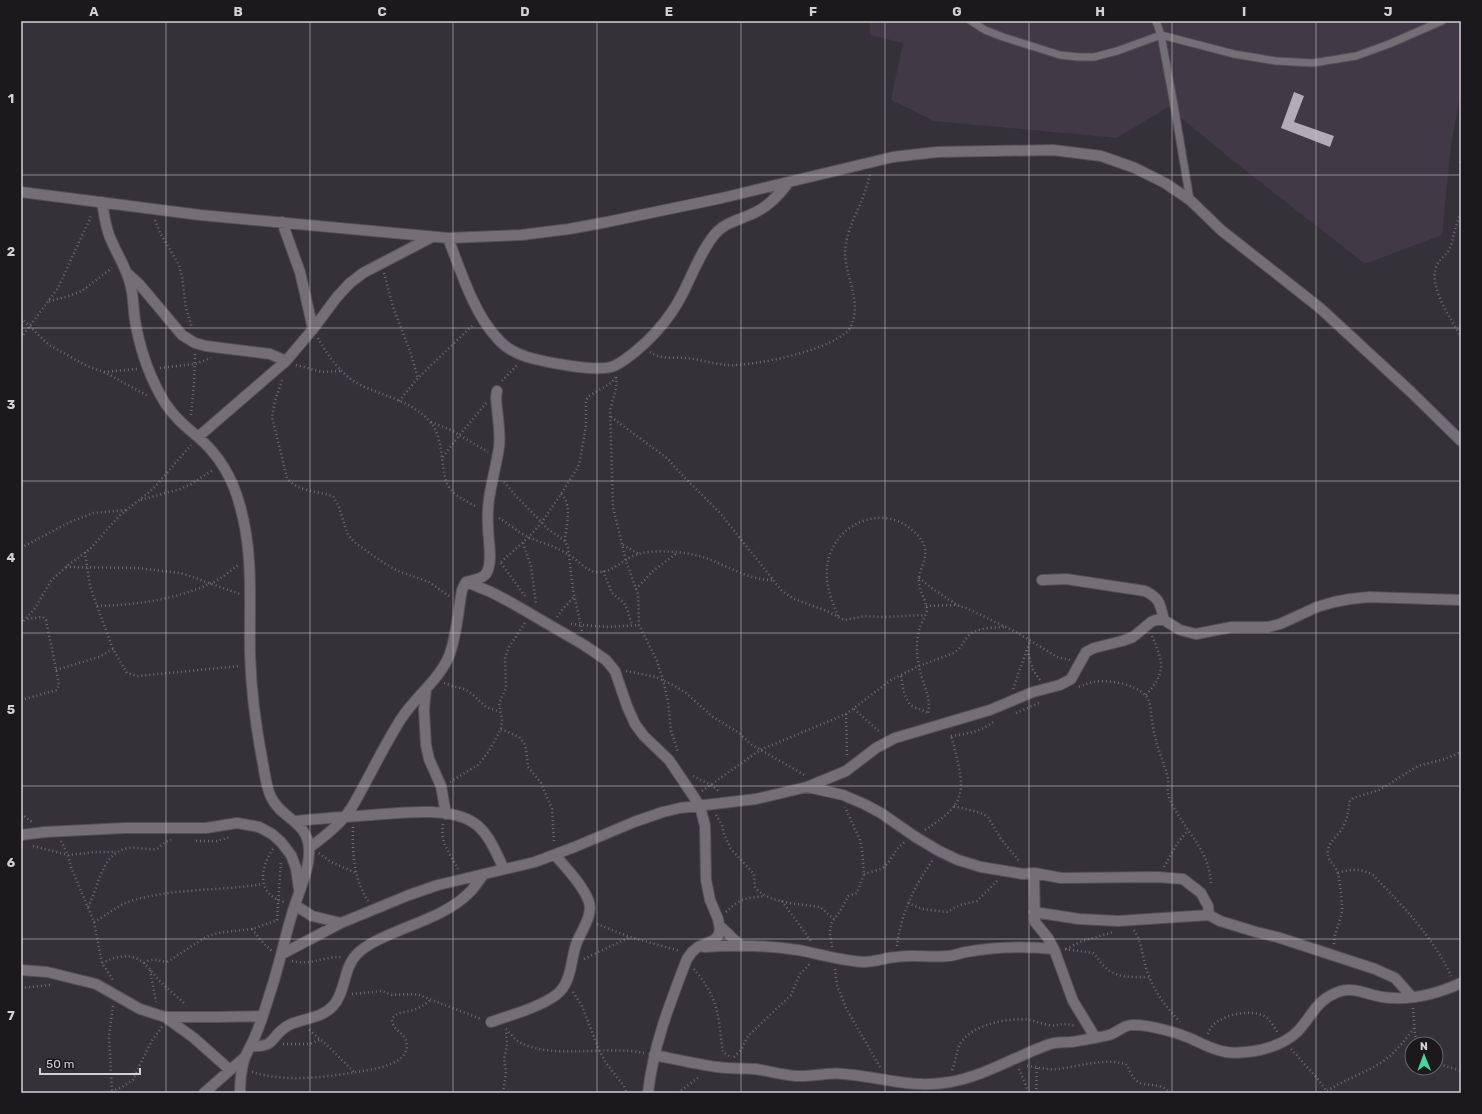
<svg xmlns="http://www.w3.org/2000/svg" width="1482" height="1114" font-family="Rubik,sans-serif">
	<style>
		.built { fill: #413946 }
		.building { fill: #b2acb6 }
		.lines { fill: none; stroke-linecap: round; stroke-linejoin: round }
		.service-casing { stroke: #545057; stroke-width: 9 }
		.minor-casing { stroke: #545057; stroke-width: 12 }
		.path { stroke: #706c73; stroke-width: 2.5; stroke-dasharray: 1 3; stroke-linecap: butt }
		.service { stroke: #746e77; stroke-width: 7 }
		.minor { stroke: #746e77; stroke-width: 10 }
		.grid { fill: none; stroke: #d4d1d6; stroke-width: 1; stroke-opacity: 0.55 }
		.neatline { fill: none; stroke: #d4d1d6; stroke-width: 1.5 }
		.grid-label { font-size: 13px; text-anchor: middle; font-weight: bold; fill: #d4d1d6 }
	</style>
	<rect width="100%" height="100%" fill="#353139"/>
	<!-- built -->
	<path class="built" d="M869 21H1461V88L1451 146 1442 235 1365 264 1231 159 1168 107 1117 138 934 121 891 100 903 43 870 35Z"/>
	<!-- building -->
	<path class="building" d="M1294 92 1304 96 1294 122 1334 136 1330 147 1281 128Z"/>
	<g class="lines">
		<defs>
			<path id="service" d="M971 21 985 30 1003 37 1060 55 1078 57H1094L1117 51 1161 35 1234 54 1276 61 1313 63 1356 56 1389 44 1442 21
				M1156 21 1161 35 1174 105 1190 200"/>
			<path id="minor" d="M21 192 200 215 448 238 521 235 569 229 607 222 722 198 893 157 937 152 1053 150 1101 156 1135 168 1165 183 1190 200 1221 230 1320 308 1411 392 1461 441
				M102 202C104 213 105 224 109 235 115 251 126 267 130 283 134 297 133 312 136 326 141 352 151 380 165 403 174 417 185 426 198 437 219 455 233 479 240 506 254 555 249 604 250 654 251 690 256 728 263 764 265 774 266 787 271 797 281 819 308 821 309 849 310 870 298 893 292 914 284 940 279 967 270 993 266 1006 262 1020 256 1034 253 1043 247 1051 244 1060 241 1071 240 1082 240 1093
				M282 222 300 272 313 329
				M448 238C460 269 474 314 497 338 504 347 517 354 527 357 545 362 598 373 614 366 627 360 646 343 656 332 666 321 676 307 683 293 693 273 701 251 715 234 725 222 740 220 754 213 769 206 779 195 789 182
				M128 274 140 285 182 335 195 343 206 346 270 354 286 361
				M198 437 286 361 313 329 337 297 350 283 363 273 432 237
				M1042 580 1066 579 1145 591C1160 598 1160 604 1164 620
				M466 582 491 592 510 602 584 645 606 660 615 671 627 706 635 724 644 736 669 760 700 806 705 826 706 880 710 900 718 919 720 930 718 936 714 940 698 947 692 952 687 959C670 1003 653 1046 648 1093
				M426 689 424 710 426 745 429 759 441 786 446 814
				M807 787 843 795 864 804 881 813 914 836 939 851 958 860 981 867 1023 874 1034 873 1061 878 1157 877 1183 879 1201 893 1208 906 1209 915 1220 921 1256 932 1277 937 1375 969 1395 978 1412 997
				M296 821C321 818 346 817 372 815 400 813 449 806 474 823 489 833 496 853 504 869
				M21 835 45 832 125 828H206L237 823 259 827 272 834 281 842 291 855 296 868 299 889
				M309 848C325 836 341 824 352 807 369 778 383 747 401 719 415 697 439 680 449 656 457 635 458 611 462 590L466 582C473 580 484 579 487 572 493 561 488 539 488 526 486 497 495 475 499 447 501 433 497 413 496 398L497 391
				M1034 873 1035 922 1048 938 1054 949 1073 1001 1095 1037
				M295 905 312 916 341 923
				M1034 912 1079 919 1118 921 1209 915
				M720 926 741 946
				M704 947C735 945 767 945 798 950 820 954 841 961 864 962 875 962 885 958 896 957 914 954 931 958 948 956 954 956 960 953 966 952 995 947 1024 946 1054 949
				M282 954 341 923 409 895 438 885 535 862 577 846 634 822 663 812 680 808 756 799 807 787 846 771 876 748 895 738 990 710 1033 692 1060 685 1071 679 1086 652 1094 648 1122 641 1133 637 1151 622 1156 620H1164L1180 630 1196 634 1232 627H1268L1280 624 1317 607 1334 602 1350 599 1369 597 1461 600
				M21 970 47 972 96 984 140 1009 165 1017H217L262 1016
				M165 1017 194 1038 230 1070
				M491 1022C511 1015 540 1007 556 995 573 982 570 959 577 942 582 930 593 915 589 902 583 885 566 868 555 855
				M251 1046C277 1048 270 1035 289 1025 303 1018 321 1019 333 1006 346 992 343 968 357 954 369 942 389 935 405 928 428 919 454 909 471 891 476 885 480 879 484 874
				M654 1055C674 1059 696 1064 717 1067 729 1069 742 1068 755 1069 769 1071 783 1075 797 1076 813 1077 828 1072 844 1074 882 1077 911 1089 950 1082 985 1076 1016 1056 1050 1044 1057 1042 1064 1042 1071 1042 1083 1040 1097 1038 1109 1035 1117 1033 1123 1025 1132 1025 1148 1024 1179 1033 1194 1040 1204 1045 1214 1050 1226 1052 1237 1054 1249 1052 1260 1050 1273 1047 1288 1041 1298 1031 1313 1015 1316 999 1341 991 1355 987 1368 995 1382 997 1409 1001 1437 994 1461 983
				M204 1093 245 1057"/>
		</defs>
		<!-- service casing -->
		<use href="#service" class="service-casing"/>
		<!-- minor casing -->
		<use href="#minor" class="minor-casing"/>
		<!-- path -->
		<path class="path" d="M1461 158 1460 162 1461 166
			M1461 213C1455 226 1454 236 1450 248 1447 255 1440 258 1437 265 1427 286 1451 319 1461 336
			M155 220 160 233 179 265 182 277 186 308 192 328
			M384 273 393 307 411 354 418 378
			M49 301 66 297 82 291 112 268
			M21 318 49 345 87 366 104 372 148 396
			M21 338 58 288 92 214
			M318 338C327 354 339 372 355 382 379 396 411 399 430 422 447 441 438 475 451 490 458 498 468 502 477 507
			M650 352C660 360 674 357 685 358 700 359 713 364 727 365 751 367 841 349 851 326 862 302 846 278 845 254 845 235 854 219 861 202 865 193 868 183 870 173
			M296 365 322 372 340 371
			M160 368 195 364 211 358
			M104 372 137 369
			M616 377C618 389 612 399 610 411L613 507 626 561 638 594 639 625 657 661 663 680 668 701 671 731 678 752
			M282 380 275 401 272 417 287 478C298 492 317 491 333 496L339 507 347 533 354 542 384 563 398 571 429 582 449 596
			M502 381 517 365
			M399 401 418 378 474 324
			M191 415 194 384 195 354
			M611 417 668 459 681 474 720 513 782 591 794 599 827 611 844 620 865 616 884 617 925 615
			M431 422 451 430 488 452
			M443 457 454 442 486 403
			M504 482 517 497 548 529 565 541 568 548 573 590 582 631
			M561 494C573 504 566 526 565 541
			M141 500 180 489 191 484 213 470
			M499 518C509 524 519 533 530 538 543 543 557 547 569 555 578 560 586 571 597 572 613 573 624 558 638 554 653 550 675 551 690 554 718 558 745 581 773 580
			M523 543 531 566 536 604
			M623 545 639 554
			M21 548 68 523 93 513 127 510
			M85 552 90 586 97 606 113 649 127 673 138 676 240 666
			M501 562 529 537 542 522 561 494 578 467 580 461 586 425V400L589 396 611 383 616 377
			M501 563 525 596
			M66 567 137 568 180 573 193 577 203 581 240 594
			M603 571 612 593 624 603 627 609 632 625
			M919 578 933 589 959 606
			M636 589 653 571 677 553
			M97 606C135 605 174 600 209 584 220 580 229 572 238 565
			M926 606 955 605 966 608 1018 633 1057 657 1070 660
			M838 616C830 597 822 576 830 554 842 520 886 505 913 531 919 536 923 541 925 548 927 558 920 568 919 578 918 590 927 602 927 610 926 616 922 622 920 627 918 633 917 641 917 648 917 658 919 668 922 678 926 691 931 700 928 713
			M557 617 562 610 574 597
			M21 624 35 608 51 581 67 566 90 549 119 516 153 489 191 445
			M571 624 609 627 639 625
			M1027 650 1033 670 1040 680
			M56 670 99 657 113 649
			M626 671 656 677 675 686 686 693 713 717 739 733 752 745 789 766 806 776
			M901 676C903 686 904 702 914 707 920 710 924 710 929 714
			M444 683 452 686 464 689 471 693 486 707 500 712
			M1079 687C1084 685 1088 683 1093 682 1107 679 1135 684 1145 695 1151 701 1151 713 1152 721 1154 734 1157 747 1162 759 1164 766 1167 772 1168 779 1169 784 1167 789 1168 794 1169 800 1173 806 1176 811 1191 838 1210 852 1211 886
			M1013 689 1030 641
			M1146 695C1166 672 1164 664 1152 636
			M21 700 57 690 59 684 46 620 43 617 27 619
			M854 709 881 733
			M1016 713 1039 703
			M846 714 847 757
			M501 729 519 737 524 743 526 749 528 767 541 783 552 809 554 843
			M951 736C967 734 980 732 993 722
			M693 776 711 785 720 792
			M450 782 478 765 489 751 501 729 502 720 499 703 506 688 505 657 509 647 525 623
			M702 791 760 750 846 714 891 680 919 666 954 653C961 648 963 642 968 636 977 627 992 628 1004 627
			M954 806 981 813 988 817 1001 839 1020 862
			M21 814 32 822
			M716 815 722 825 724 834 731 849 754 874 755 887 758 891 770 898 789 903 820 907 834 919
			M443 824C440 844 449 851 458 869
			M353 827C352 853 354 879 368 901
			M925 830C955 810 967 801 958 763 956 754 954 745 951 736
			M61 841 68 855 71 867 94 922 102 963 113 980
			M196 841H217L230 837
			M33 846 68 855 95 852H116
			M273 849C260 868 256 894 284 902
			M319 853 331 862 356 873
			M1164 867 1177 844 1188 830
			M1338 873C1350 869 1361 868 1373 875 1403 906 1433 937 1451 976
			M864 874C869 872 877 871 882 868 891 863 893 850 905 842
			M782 901 811 941
			M908 903 922 909 947 912 960 905 977 901 997 881
			M88 907C99 887 101 852 129 848 138 847 148 850 157 849L165 842 171 840
			M726 912C740 898 746 898 765 896
			M277 920 281 861
			M94 922C107 915 119 904 134 900 176 888 221 891 263 884
			M597 924 630 937 680 951
			M252 929 264 944 272 951
			M1134 930C1142 942 1142 955 1146 968 1154 992 1164 1004 1180 1022
			M1334 944C1334 930 1343 919 1342 905 1341 895 1340 877 1336 869 1332 861 1326 860 1328 850 1330 839 1340 835 1344 825 1348 818 1348 809 1350 801L1353 798 1379 790 1418 766 1445 759 1461 752
			M897 946C901 914 914 886 933 860
			M832 947 830 933 831 924 842 908 848 896 857 893 864 874 862 849 860 840 845 807
			M1065 949 1093 953C1098 957 1100 963 1105 967 1117 979 1133 977 1149 977
			M1066 949 1082 941 1114 932
			M584 959 630 937
			M292 961C310 966 325 956 343 957
			M102 963C116 956 132 952 145 964 149 968 153 973 157 978 166 988 177 996 186 1005
			M144 963C153 957 158 961 167 962L206 937 218 933 252 929 278 920
			M694 969C701 978 709 988 713 999 720 1015 720 1035 723 1052L729 1056
			M835 969 837 985 846 1008 880 1067
			M150 970 156 1002
			M21 988 50 985
			M573 992 582 1006 599 1050 606 1063 624 1086 627 1093
			M352 994 382 991 392 995 411 994 419 995 481 1019
			M113 1006 109 1036 112 1092 113 1093
			M1413 1008 1415 1035 1418 1044
			M506 1029C510 1033 514 1039 519 1042 551 1060 608 1045 644 1053
			M309 1030 327 1045 354 1072
			M1208 1034C1210 1029 1212 1025 1217 1022 1228 1014 1249 1010 1262 1015 1269 1017 1274 1027 1278 1033
			M283 1044H310L321 1039
			M1291 1049 1317 1078 1328 1093
			M734 1057 741 1050 748 1036 791 995 800 974 811 963
			M1436 1063 1461 1071
			M1027 1066C1037 1067 1047 1070 1058 1069 1081 1066 1102 1058 1126 1064 1129 1069 1132 1077 1137 1081 1147 1088 1160 1081 1170 1093
			M1019 1069 1029 1093
			M952 1070C956 1062 956 1052 960 1044 972 1024 1009 1017 1030 1020 1036 1021 1042 1024 1048 1025 1059 1027 1062 1021 1075 1026
			M252 1072C287 1083 327 1077 363 1071 375 1069 391 1066 401 1058 404 1056 406 1051 407 1048 407 1031 392 1032 392 1019 397 1011 405 1013 413 1010 420 1008 425 1004 431 1000
			M1327 1091C1347 1078 1372 1071 1390 1056 1399 1048 1407 1037 1415 1027
			M108 1093 122 1087 133 1080 142 1060 153 1039 162 1027
			M503 1093 506 1072 504 1059 507 1046 506 1030
			M678 1093 700 1076
			M1036 1093 1037 1068"/>
		<!-- service -->
		<use href="#service" class="service"/>
		<!-- minor -->
		<use href="#minor" class="minor"/>
	</g>
	<!-- grid -->
	<path class="grid" d="M166 21V1093M310 21V1093M453 21V1093M597 21V1093M741 21V1093M885 21V1093M1029 21V1093M1172 21V1093M1316 21V1093M21 175H1461M21 328H1461M21 481H1461M21 633H1461M21 786H1461M21 939H1461"/>
	<!-- border -->
	<rect width="1482" height="1114" fill="none" stroke="#1c191d" stroke-width="44"/>
	<!-- north arrow -->
	<g transform="translate(1424 1056) rotate(359)"><circle r="19" fill="#1c191d" stroke="#666367"/>
	<path d="M0-3L7 15L0 10L-7 15Z" fill="#48d49d"/>
	<text y="-6" font-size="11" font-weight="bold" text-anchor="middle" fill="#d4d1d6">N</text>
	</g>
	<!-- scale -->
	<path d="M40 1068v6h100v-6" fill="none" stroke="#d4d1d6" stroke-width="2"/>
	<text x="46" y="1068" font-size="12" fill="#d4d1d6" stroke="#1c191d" stroke-width="3" paint-order="stroke">50 m</text>
	<rect x="22" y="22" width="1438" height="1070" class="neatline"/>
	<g class="grid-label">
		<text x="94" y="16">A</text>
		<text x="238" y="16">B</text>
		<text x="382" y="16">C</text>
		<text x="525" y="16">D</text>
		<text x="669" y="16">E</text>
		<text x="813" y="16">F</text>
		<text x="957" y="16">G</text>
		<text x="1100" y="16">H</text>
		<text x="1244" y="16">I</text>
		<text x="1388" y="16">J</text>
		<text x="11" y="103">1</text>
		<text x="11" y="256">2</text>
		<text x="11" y="409">3</text>
		<text x="11" y="562">4</text>
		<text x="11" y="714">5</text>
		<text x="11" y="867">6</text>
		<text x="11" y="1020">7</text>
	</g>
</svg>
